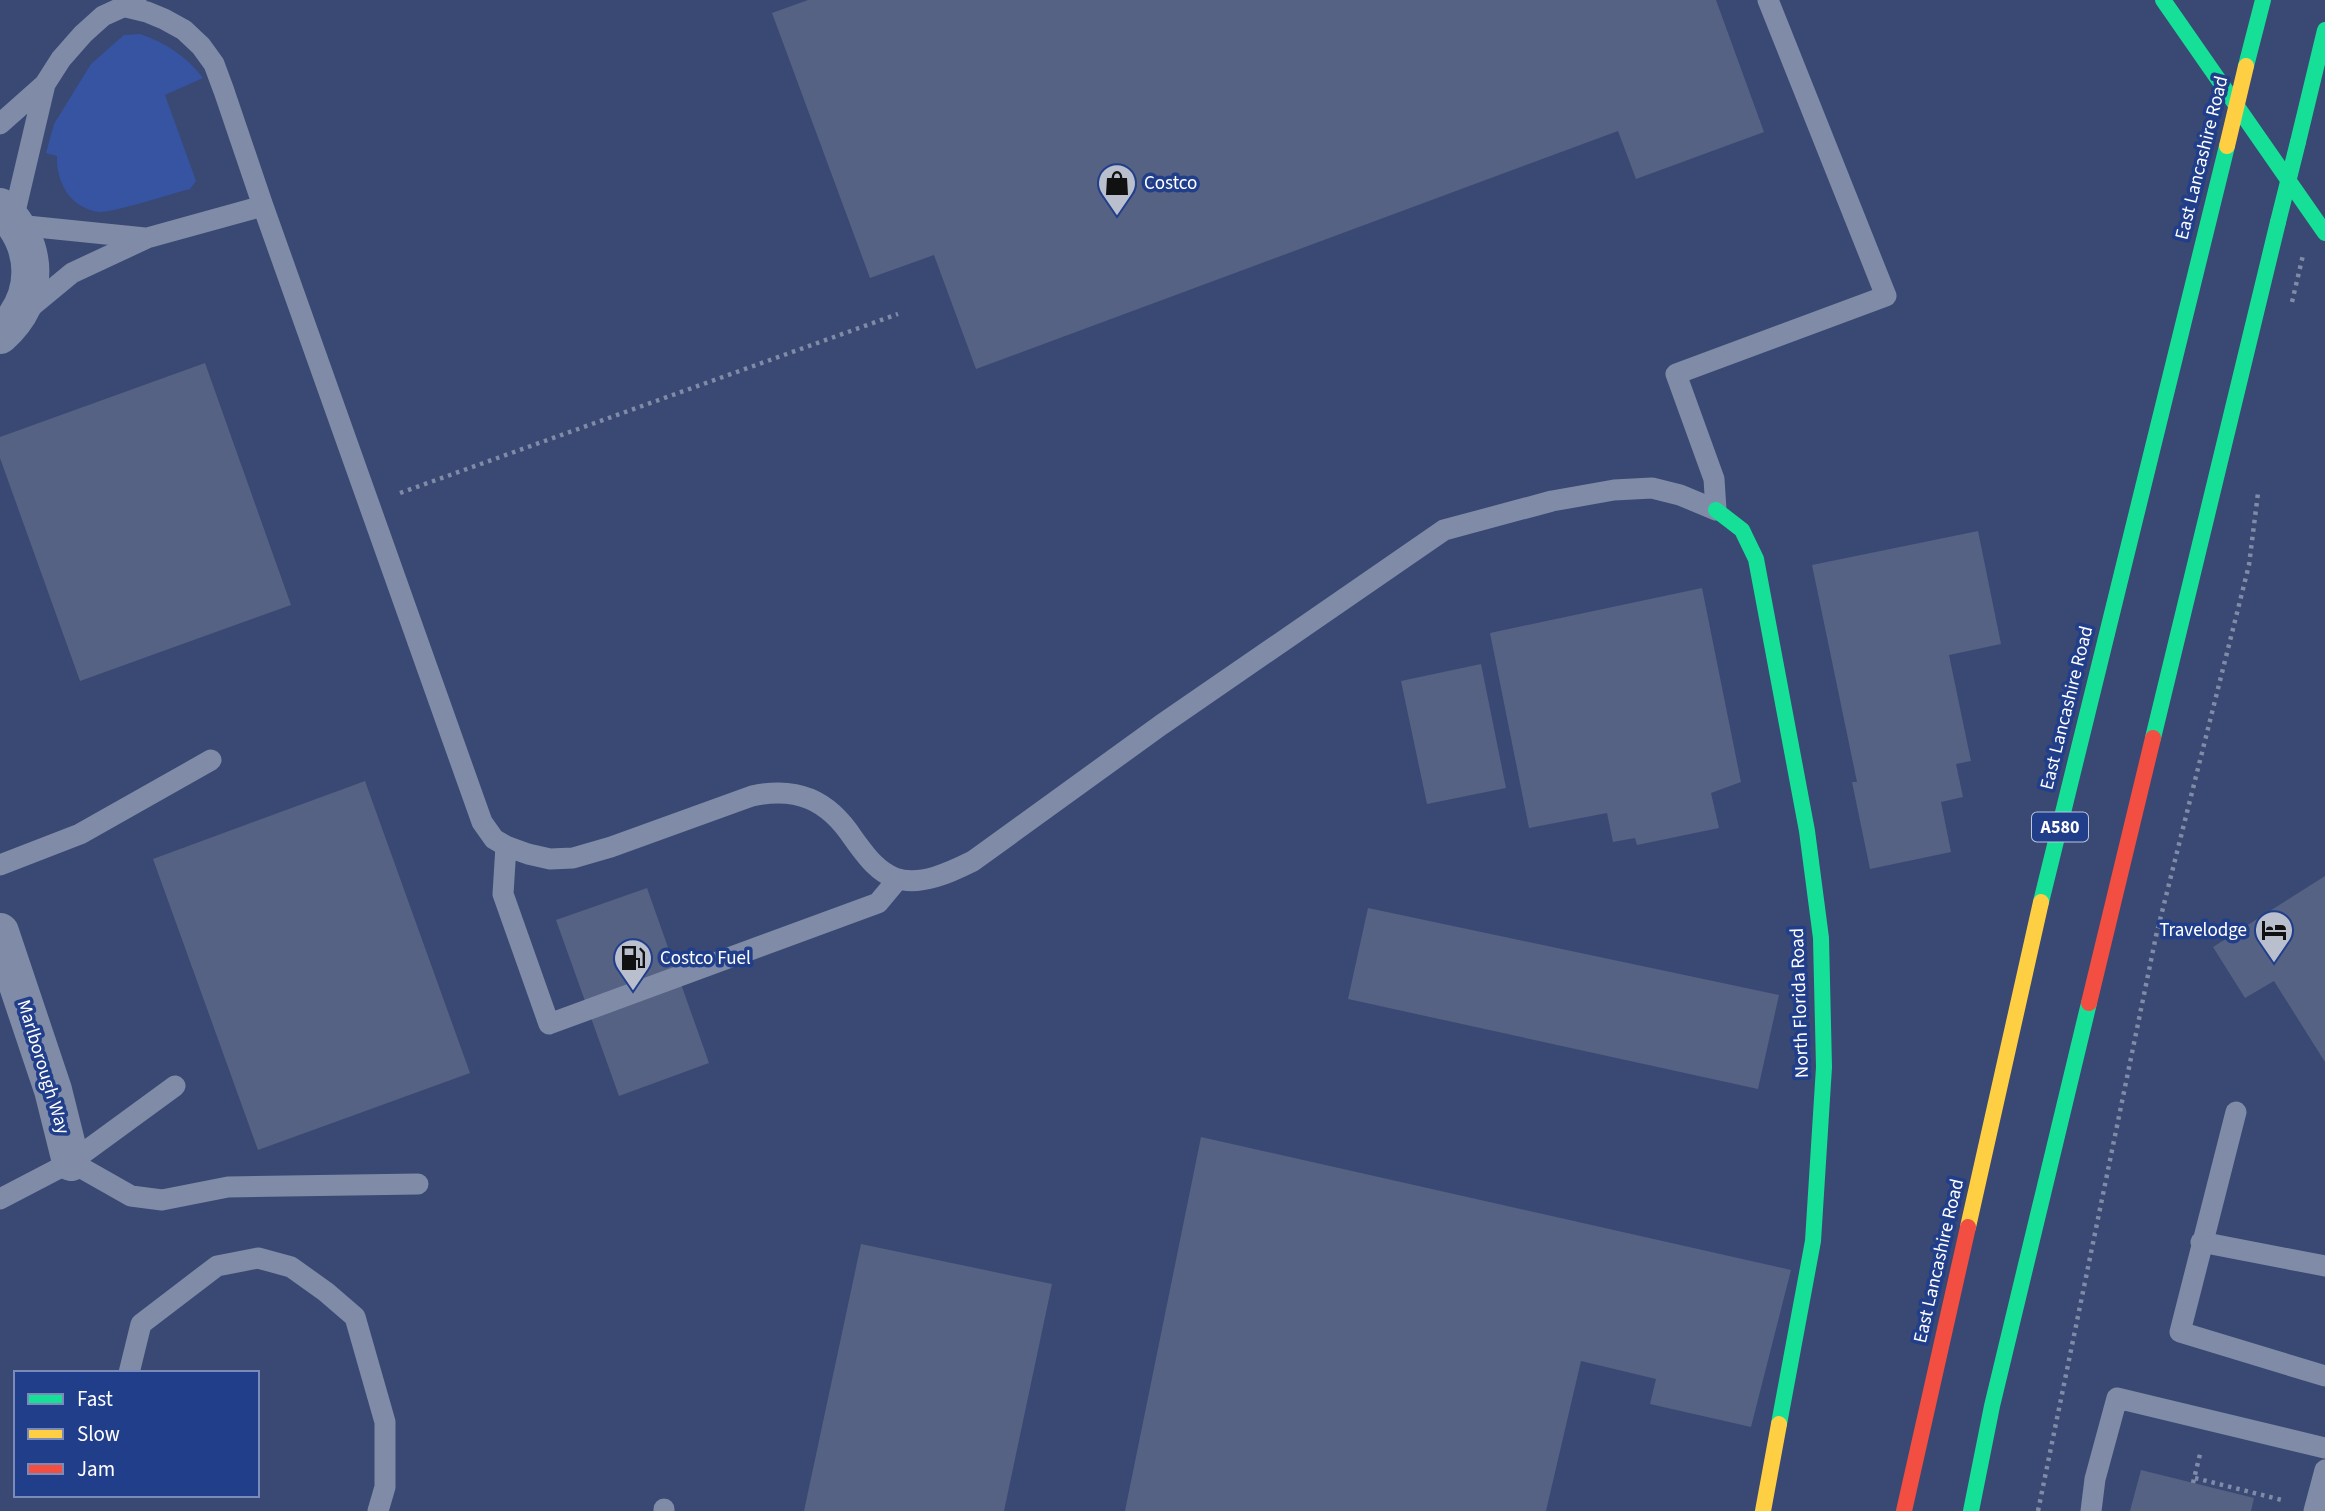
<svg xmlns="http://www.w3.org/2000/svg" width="2325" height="1511" font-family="'Source Sans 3',sans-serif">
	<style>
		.green { fill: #3654a1 }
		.building { fill: #556283 }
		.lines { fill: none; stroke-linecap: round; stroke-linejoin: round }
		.path { stroke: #808ba7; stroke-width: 4.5; stroke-dasharray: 3.5 5; stroke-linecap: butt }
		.lane { stroke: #808ba7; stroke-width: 21 }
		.street { stroke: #808ba7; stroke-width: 38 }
		.fast { stroke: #16e098; stroke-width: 16 }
		.slow { stroke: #ffcf43; stroke-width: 16 }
		.jam { stroke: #f24e42; stroke-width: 16 }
		.path-bridge { stroke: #808ba7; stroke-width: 4.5; stroke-dasharray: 3.5 5; stroke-linecap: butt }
		.fast-bridge { stroke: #16e098; stroke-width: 16 }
		.slow-bridge { stroke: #ffcf43; stroke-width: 16 }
		.labels { text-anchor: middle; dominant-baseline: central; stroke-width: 7; stroke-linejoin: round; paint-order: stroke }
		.shield { fill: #213e8b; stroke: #bcc5dc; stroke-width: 2 }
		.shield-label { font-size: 18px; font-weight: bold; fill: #fff }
		.street-label { font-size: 19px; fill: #fff; stroke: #213e8b }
		.poi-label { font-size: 19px; fill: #fff; stroke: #213e8b; text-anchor: start }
	</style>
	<rect width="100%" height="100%" fill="#394973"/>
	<!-- green -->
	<path class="green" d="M140 34C166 43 186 56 203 78L165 95 196 181 190 189C174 193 112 213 99 212 70 208 56 182 57 156L46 153 54 124 91 64 124 35Z"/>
	<!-- building -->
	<path class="building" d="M808 0H1716L1764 132 1636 179 1618 131 976 369 934 255 870 278 772 13Z
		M205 363 291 605 80 681 0 458V437Z
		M1978 531 2001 644 1949 655 1971 761 1956 764 1963 797 1941 802 1951 852 1870 869 1852 782H1857L1812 565Z
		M1702 588 1741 782 1711 793 1719 828 1637 845 1635 838 1613 842 1607 813 1529 828 1490 633Z
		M1481 664 1506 788 1427 804 1401 681Z
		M365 781 470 1073 258 1150 153 859Z
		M2325 876V1062L2274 981 2245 998 2213 947Z
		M647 888 709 1063 619 1096 556 920Z
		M1368 908 1779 995 1758 1089 1348 999Z
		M1201 1137 1791 1270 1751 1427 1650 1404 1656 1379 1581 1361 1546 1511H1125Z
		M861 1244 1052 1284 1004 1511H804Z
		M2141 1470 2254 1498 2251 1511H2130Z"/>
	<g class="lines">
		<!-- path -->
		<path class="path" d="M400 493 898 314
			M2195 1478 2282 1500
			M2193 1483 2201 1450
			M2038 1511 2156 936 2249 565 2258 493"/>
		<!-- lane -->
		<path class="lane" d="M122 6 147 12 164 19 184 30 201 46 214 64 224 91 263 206
			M0 124 45 84 61 59 83 34 103 16 136 1
			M13 220 45 84
			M17 225 145 238
			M26 311 72 273 147 238 263 206 482 822 494 839 506 846 528 854 550 859 573 858 611 847 752 796C797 786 828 800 853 838 865 854 876 871 895 878 920 887 951 872 973 861L1161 725 1444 530 1552 501 1614 490 1652 488 1680 495 1716 510 1714 479 1676 374 1886 296 1768 0
			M506 846 503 894 549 1024 878 903 898 879
			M0 865 80 834 211 760
			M2236 1112 2180 1332 2325 1376
			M71 1162 131 1196 162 1200 228 1187 418 1184
			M0 1199 71 1162 175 1086
			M2201 1242 2325 1266
			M129 1373 141 1324 217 1266 258 1258 291 1267 326 1292 355 1317 385 1422V1487L378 1511
			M664 1511V1509
			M2091 1511 2095 1479 2117 1398 2325 1448
			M2314 1511 2325 1470"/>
		<!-- street -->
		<path class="street" d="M0 207C40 245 41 298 0 335
			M0 932 53 1090 71 1162"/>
		<!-- fast -->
		<path class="fast" d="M2163 0 2325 233
			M2246 66 2263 0
			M2298 142 2325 30
			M1716 510 1742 530 1756 559 1807 831 1821 938 1824 1067 1813 1241 1779 1424
			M2153 738 2278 222
			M2041 902 2227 146
			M1971 1511 1992 1406 2089 1003"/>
		<!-- slow -->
		<path class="slow" d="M1968 1227 2041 902
			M1763 1511 1779 1424"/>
		<!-- jam -->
		<path class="jam" d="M2089 1003 2153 738
			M1904 1511 1968 1227"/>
		<!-- path-bridge -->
		<path class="path-bridge" d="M2292 302 2303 255"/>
		<!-- fast-bridge -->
		<path class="fast-bridge" d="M2278 222 2298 142"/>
		<!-- slow-bridge -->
		<path class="slow-bridge" d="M2227 146 2246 66"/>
	</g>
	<!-- icons -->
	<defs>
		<symbol id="shop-pin" viewBox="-11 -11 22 30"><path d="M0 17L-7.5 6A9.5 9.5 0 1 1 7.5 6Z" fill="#babfce" stroke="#213e8b"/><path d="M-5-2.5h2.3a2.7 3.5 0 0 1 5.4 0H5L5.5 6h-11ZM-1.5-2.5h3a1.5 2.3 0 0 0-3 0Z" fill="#111"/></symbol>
		<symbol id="hotel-pin" viewBox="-11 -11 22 30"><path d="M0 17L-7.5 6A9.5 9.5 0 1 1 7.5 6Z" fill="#babfce" stroke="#213e8b"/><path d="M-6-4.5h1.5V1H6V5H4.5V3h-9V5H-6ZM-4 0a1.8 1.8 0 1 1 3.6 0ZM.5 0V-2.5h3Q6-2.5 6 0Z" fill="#111"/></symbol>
		<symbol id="fuel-pin" viewBox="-11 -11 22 30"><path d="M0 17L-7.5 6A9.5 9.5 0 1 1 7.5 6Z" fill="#babfce" stroke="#213e8b"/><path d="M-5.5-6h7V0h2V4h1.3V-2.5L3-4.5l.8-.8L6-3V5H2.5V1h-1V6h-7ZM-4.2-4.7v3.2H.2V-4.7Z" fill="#111"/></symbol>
	</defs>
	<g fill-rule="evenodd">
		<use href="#shop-pin" x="1095" y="161" width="44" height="60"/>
		<use href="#hotel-pin" x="2252" y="908" width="44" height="60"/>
		<use href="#fuel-pin" x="611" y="936" width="44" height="60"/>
	</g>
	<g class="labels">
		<!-- shield labels -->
		<rect class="shield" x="2032" y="812.5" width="56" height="29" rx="5"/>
		<g class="shield-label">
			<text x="2060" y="827">A580</text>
		</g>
		<!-- street labels -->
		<g class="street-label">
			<text transform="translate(2202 158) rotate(-76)">East Lancashire Road</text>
			<text transform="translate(2067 708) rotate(-76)">East Lancashire Road</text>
			<text transform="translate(1800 1003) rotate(-92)">North Florida Road</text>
			<text transform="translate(43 1067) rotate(73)">Marlborough Way</text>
			<text transform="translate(1939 1261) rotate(-77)">East Lancashire Road</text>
		</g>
		<!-- poi labels -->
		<g class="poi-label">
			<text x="1144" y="183">Costco</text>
			<text x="2247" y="930" text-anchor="end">Travelodge</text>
			<text x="660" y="958">Costco Fuel</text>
		</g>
	</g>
	<!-- legend -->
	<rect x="14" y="1371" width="245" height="126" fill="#213e8b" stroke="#7a8bb9" stroke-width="2"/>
	<rect x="28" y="1394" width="35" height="10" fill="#16e098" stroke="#7a8bb9" stroke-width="2"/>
	<text x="77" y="1406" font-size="21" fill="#ffffff">Fast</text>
	<rect x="28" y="1429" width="35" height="10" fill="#ffcf43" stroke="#7a8bb9" stroke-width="2"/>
	<text x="77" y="1441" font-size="21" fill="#ffffff">Slow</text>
	<rect x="28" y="1464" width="35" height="10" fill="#f24e42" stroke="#7a8bb9" stroke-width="2"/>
	<text x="77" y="1476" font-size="21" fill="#ffffff">Jam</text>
</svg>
